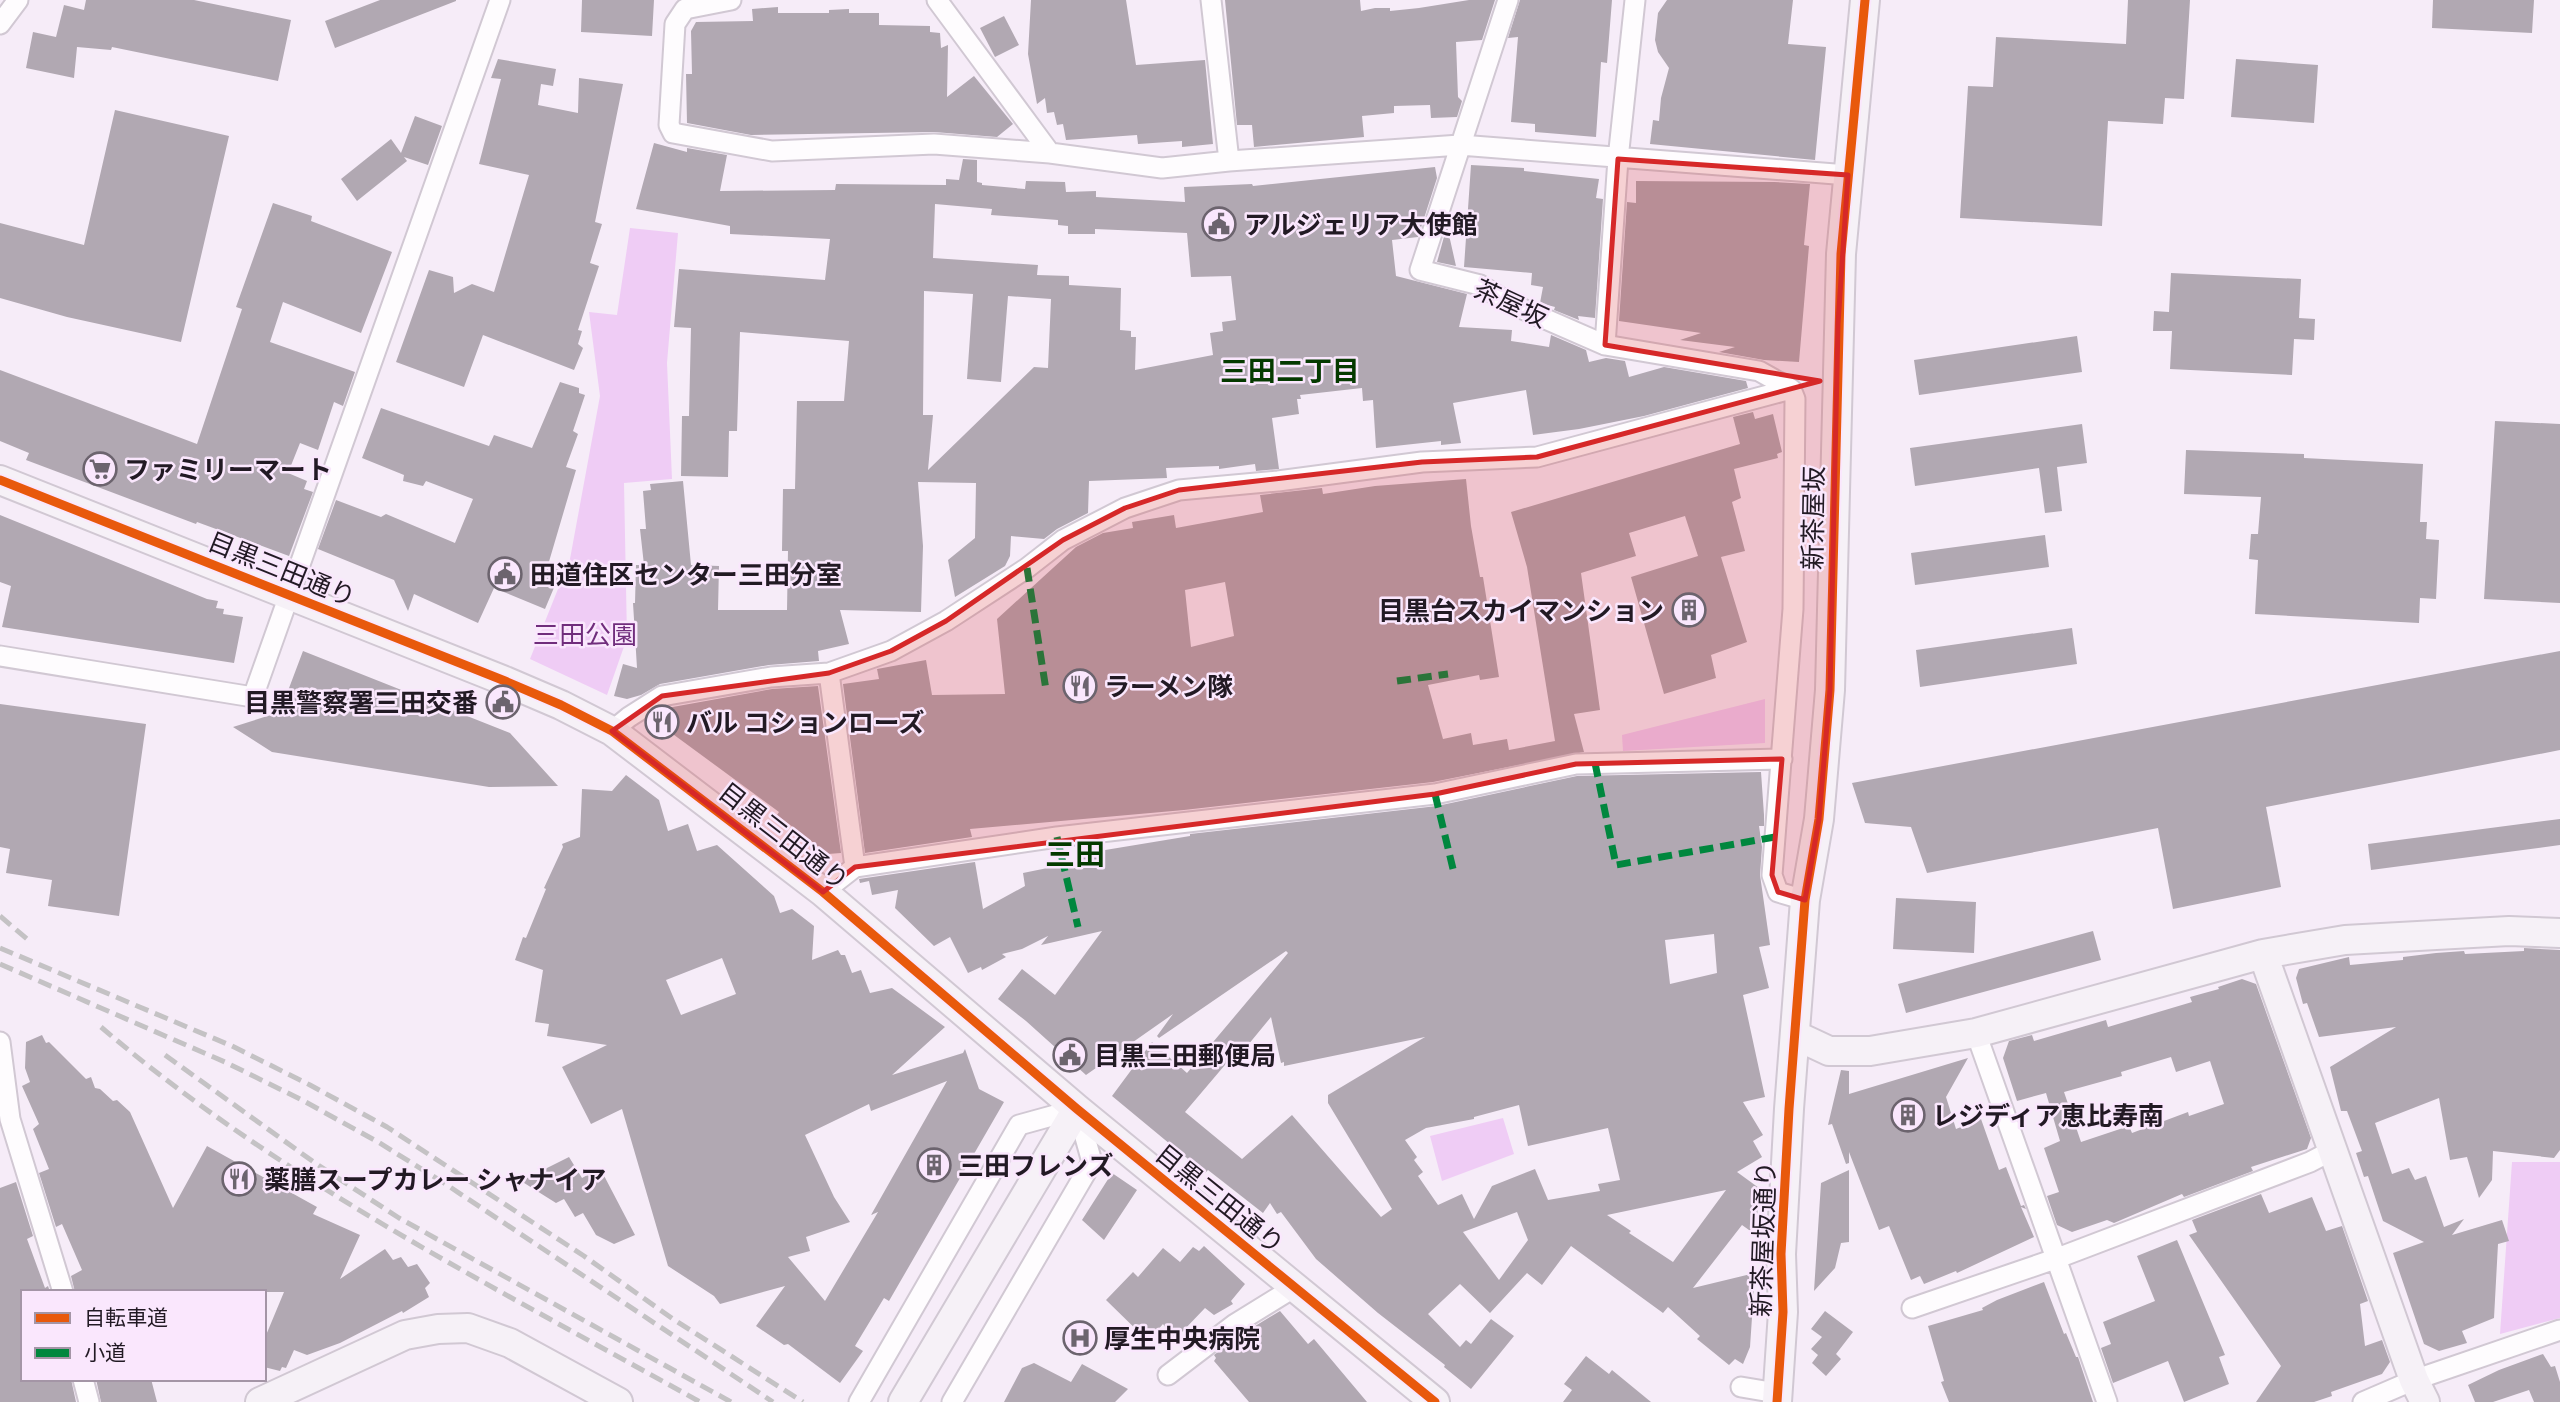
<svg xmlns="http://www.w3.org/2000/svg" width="2560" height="1402" font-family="'Titillium Web','Noto Sans JP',sans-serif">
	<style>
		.green { fill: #efccf5 }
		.building { fill: #b1a8b2; fill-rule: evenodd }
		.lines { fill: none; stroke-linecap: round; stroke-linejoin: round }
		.street-casing { stroke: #d1c8d3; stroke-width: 23 }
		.secondary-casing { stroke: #d1c8d3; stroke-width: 32 }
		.street { stroke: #fefcfe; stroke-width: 19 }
		.secondary { stroke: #f6f1f7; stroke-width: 28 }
		.rail { stroke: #c4c2c4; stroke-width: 5; stroke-dasharray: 14 7; stroke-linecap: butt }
		.quiet { stroke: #00873e; stroke-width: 7; stroke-dasharray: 14 7; stroke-linecap: butt }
		.cycleway-casing { stroke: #fae7fd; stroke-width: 13 }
		.cycleway { stroke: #e8590c; stroke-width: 9 }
		.marked { fill: #d62828; fill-opacity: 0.2; stroke: #d62828; stroke-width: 5; stroke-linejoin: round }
		.labels { text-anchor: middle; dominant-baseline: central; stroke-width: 5; stroke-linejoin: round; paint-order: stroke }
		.poi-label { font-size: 26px; font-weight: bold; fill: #221a24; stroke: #fae7fd; text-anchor: start }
		.street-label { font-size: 26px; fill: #221a24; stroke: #fae7fd }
		.park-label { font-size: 26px; fill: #702d7c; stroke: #fae7fd }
		.neighbourhood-label { font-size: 28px; font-weight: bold; fill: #053a00; stroke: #fae7fd }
		.quarter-label { font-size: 30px; font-weight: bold; fill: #053a00; stroke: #fae7fd }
	</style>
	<rect width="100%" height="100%" fill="#f6ecf8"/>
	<!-- green -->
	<path class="green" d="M630 228 678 233 667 363 672 479 624 483 627 638 607 695 530 659 570 559 600 396 589 312 617 315Z
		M1765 699V743L1623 751 1622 735Z
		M1503 1118 1514 1154 1442 1181 1430 1136Z
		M2512 1162H2560V1318L2500 1334Z"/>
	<!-- building -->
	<path class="building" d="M86 0H194L291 20 278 81 112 47 111 50 77 47 74 78 26 68 33 32 56 37 64 5 84 10Z
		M380 0H456V1L335 48 325 21Z
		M582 0H654L652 36 581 32Z
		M1031 0H1126L1136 65 1205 60 1213 144 1182 147V141L1138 144 1137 135 1066 140 1063 124 1057 125 1054 112 1047 113 1045 98 1037 104 1028 54Z
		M1225 0H1360L1361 11 1375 8H1390V11L1419 8 1469 0H1495L1482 40 1456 42 1458 97 1462 101 1457 117 1431 118 1430 105 1394 106V113L1362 116 1364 137 1254 147 1252 125H1237Z
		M1520 0H1612L1607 63 1601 62 1596 137 1535 132V124L1511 122 1518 37 1508 38Z
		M1667 0H1793L1788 44 1826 47 1815 160 1650 144 1653 120 1659 121 1661 98 1669 68 1658 52 1655 40 1658 13Z
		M2128 0H2190L2184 99 2165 98 2163 124 2108 121 2102 226 1960 218 1968 86 1993 87 1996 37 2126 44Z
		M2433 0H2534L2532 33 2432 28Z
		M778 7V13H829V10L849 9V13H879V25L930 26V32L940 33 941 48 948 45 947 97 974 76 1013 124 997 137 934 132 751 135 687 123 686 74H692L691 31 696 22 753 21 752 9Z
		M1004 16 1019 45 995 57 980 28Z
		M498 59 556 69 553 86 541 84 538 105 578 113 579 78 623 84 595 222 602 224 590 263 599 266 578 330 582 331 578 344 583 348 574 370 483 335 464 387 396 362 429 270 453 277 454 293 472 284 494 292 529 175 479 164 501 79 491 78Z
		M2236 59 2318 65 2314 123 2231 117Z
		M115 110 229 136 181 342 67 317 0 298V223L84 245Z
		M415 116 442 126 428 165 404 157 407 161 357 201 341 179 391 139 401 153Z
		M654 143 687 152V148L727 155 720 191 835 190 836 184 946 185V179L959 180 963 159 977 160V182L982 183V185L1025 189 1026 181 1065 182 1066 192 1096 191V197L1185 202 1184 187 1252 184 1253 186 1435 167 1437 178 1418 237 1392 240 1396 276 1467 294 1459 327 1512 330 1511 341 1549 347 1551 335 1586 350 1589 362 1606 358 1625 361 1629 377 1664 367 1746 381 1748 388 1644 416 1579 429 1533 435 1526 390 1453 403 1461 443 1441 445V441L1376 448 1373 400 1363 401 1362 388 1300 395 1301 399H1297L1299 414 1272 418 1279 469 1256 471 1255 464 1219 469V466L1166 468 1167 478 1089 481 1088 513 1057 529 1044 539 1011 536 1010 556 1005 566 955 597 948 560 975 538 976 483 918 482 923 546 921 612 840 610 849 644 818 651 819 661 769 665 660 684 641 695 627 699 614 696 623 664 637 668 633 603H635L636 565H644L640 529H646L643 491 651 490 650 484 683 481 691 565 719 566 718 610H787L788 551H782L783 489H795L797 401H844L849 341 740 332 737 431H729L728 477 681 476 682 416H689L691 328 674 327 679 269 825 280 830 239 730 234V226L636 209ZM935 204 992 209 991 215 1058 220V225L1068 226V234H1095V229L1187 233 1191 277 1231 276 1236 320 1222 322 1223 331 1210 333 1213 355 1135 370 1136 337H1131V331L1120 330 1121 288 1069 285V276L1037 275 1038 265 933 258ZM924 291 973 294 967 379 1001 382 1008 296 1051 299 1048 368 1034 367 928 470 933 415H923Z
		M1471 165 1524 168V171L1599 179 1596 198 1603 199 1595 318 1578 316 1579 320 1554 310 1555 307 1540 303 1543 287 1531 285 1532 273 1464 267Z
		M1636 181 1774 182 1810 184 1804 245 1809 246 1799 362 1764 360 1719 352 1735 347 1680 340 1701 333 1619 321 1627 202 1636 203Z
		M273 203 312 216 311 221 392 252 361 333 283 302 270 342 355 372 343 406 334 402 318 450 300 443 288 473 307 481 304 489 313 492 289 556 197 522 196 524 26 460 29 453 0 441V370L197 444 242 309 236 307Z
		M1447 226 1456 266 1437 262Z
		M2171 273 2301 279 2299 318 2315 319 2314 340 2294 339 2292 375 2170 369 2172 331H2153L2154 311 2169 312Z
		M2077 336 2082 372 1919 395 1914 360Z
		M560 382 579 388V393L585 395 573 431 578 434 566 467 576 470 548 565 561 571 545 609 494 588 478 623 414 594 408 611 394 580 318 549 336 500 381 517 386 514 455 543 473 499 426 481 423 486 403 481 404 475 362 458 381 408 489 446 494 435 532 448Z
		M1753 412 1755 419 1773 414 1782 452 1777 454 1778 458 1734 469 1741 498 1732 502 1745 551 1721 557 1747 642 1711 655 1716 678 1664 694 1631 577 1698 556 1685 516 1629 533 1636 556 1581 573 1600 710 1574 714 1584 752 1433 782 1184 810 970 829 972 837 865 853 843 684 879 679 877 669 926 660 932 695 1005 694 997 619 1076 547 1103 533 1133 528 1132 522 1174 515 1176 528 1263 512 1260 495 1322 488 1323 494 1375 486 1466 479 1471 526 1480 577H1483L1499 677 1480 680 1479 675 1428 685 1443 739 1471 733 1473 745 1507 739 1509 750 1555 741 1527 567 1511 512 1740 444 1733 417ZM1225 582 1234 636 1191 647 1185 590Z
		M2495 421 2560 424V603L2484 599Z
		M2082 424 2087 463 2057 467 2062 511 2045 513 2039 468 1915 486 1910 448Z
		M2186 450 2304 454V458L2423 464 2420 522H2427L2426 539 2439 540 2436 599 2420 598 2419 623 2255 614 2258 560 2249 559 2251 534H2258L2261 497 2184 494Z
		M0 515 207 599 218 601 216 608 224 609 223 614 243 617 234 663 2 627 11 586 0 582Z
		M2045 535 2049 567 1915 585 1911 553Z
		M2072 628 2077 664 1920 687 1916 650Z
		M303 651 510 733 558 786 489 787 272 752 233 727 280 712Z
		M2560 651V750L2266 807 2281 887 2173 909 2158 828 1927 873 1911 827 1865 823 1852 783Z
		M818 686 841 853 828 854 777 815 779 812 651 718 667 708 772 689Z
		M0 704 146 724 119 916 48 906 52 880 6 873 10 849 0 847Z
		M1761 772 1764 815V826H1759L1762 847 1760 875 1770 945 1759 947 1769 988 1743 995 1765 1097 1743 1102 1763 1135 1753 1141 1762 1157 1737 1172 1759 1188 1756 1235 1742 1225 1693 1288 1755 1273 1750 1347 1743 1364 1735 1359 1729 1365 1697 1339 1700 1336 1668 1307 1663 1313 1571 1246 1542 1285 1527 1273 1490 1313 1460 1284 1428 1314 1460 1347 1466 1340 1471 1344 1491 1319 1514 1336 1471 1389 1444 1367 1445 1365 1378 1313 1316 1259 1281 1212 1277 1214 1270 1203 1263 1213 1208 1170 1205 1173 1112 1096 1152 1042 1187 1073 1288 953 1286 951 1159 1038 1157 1036 1173 1014 1086 1075 1026 1021 998 999 1022 969 1055 995 1102 931 1041 945 1048 936 1022 949 1002 954 1006 957 982 970 981 967 968 973 950 937 934 946 895 908 898 890 872 895 869 881 860 883 859 879 975 862 983 909 1025 886 1023 873 1077 862 1075 855 1190 836V834L1437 806 1577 776ZM1714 934 1717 973 1670 984 1665 940ZM1271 1017 1281 1063 1284 1062V1066L1425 1037 1328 1095V1103L1392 1209 1381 1217 1292 1115 1242 1159 1185 1112 1230 1059 1234 1062ZM1519 1105 1528 1146 1608 1128 1620 1180 1598 1184 1600 1191 1548 1200 1535 1169 1492 1186 1474 1219 1462 1194 1438 1205 1418 1176 1423 1172 1414 1160 1417 1157 1405 1140 1426 1128 1474 1119V1117ZM1726 1190 1673 1262 1629 1233 1631 1231 1607 1215ZM1517 1212 1528 1240 1499 1280 1463 1232Z
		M626 775 659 800 668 831 688 824 697 851 717 845 774 896 780 913 792 909 814 926 812 960 838 950 841 955H845L852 973 861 970 870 993 892 988 945 1027 892 1075 963 1053 965 1049 979 1089 1004 1102 889 1301 884 1298 855 1346 863 1351 840 1383 788 1344 784 1345 756 1326 785 1286 720 1304 714 1296 668 1266 622 1109 591 1124 562 1067 607 1045 547 1036 549 1024 535 1022 543 970 515 960 523 937 526 938 535 916 546 889 544 888 563 847 562 844 580 837 582 789 612 791ZM722 958 736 994 681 1015 666 980ZM947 1081 871 1215 878 1212 825 1301 788 1257 810 1251 806 1237 850 1222 834 1197 805 1135 869 1104 871 1111Z
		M2560 819V845L2371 870 2368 844Z
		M1896 898 1976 902 1974 953 1893 949Z
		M2093 931 2101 960 1906 1013 1898 984Z
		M2524 948 2560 950V1150L2554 1158 2493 1151 2492 1180 2479 1198 2467 1157 2450 1160 2439 1098 2375 1123 2392 1174 2409 1168 2415 1180 2426 1176 2444 1227 2464 1219 2452 1235 2502 1220 2509 1241 2498 1244 2494 1318 2462 1331 2467 1343 2439 1351 2424 1344 2393 1253 2424 1242 2383 1221 2368 1176 2364 1177 2356 1153 2362 1151 2347 1111H2341L2330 1067 2396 1027 2319 1037 2307 1003 2303 1004 2296 978 2299 969 2349 957 2350 965 2403 960V957L2436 953 2464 951 2465 954 2524 951Z
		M2242 979 2256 984 2311 1138 2307 1149 2251 1167 2253 1171 2184 1197 2182 1194 2114 1223 2107 1220 2072 1232 2057 1225 2047 1196 2059 1192 2044 1148 2060 1141 2046 1093 2017 1101 2003 1058 2009 1041 2032 1035 2034 1041 2106 1020 2108 1027 2192 1002 2190 997 2219 989 2218 987ZM2171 1057 2176 1072 2210 1061 2224 1104 2189 1116 2188 1112 2132 1133 2129 1126 2081 1142 2064 1092 2122 1076 2121 1072Z
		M42 1035 46 1043 49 1042 86 1079 91 1077 95 1088 100 1089 113 1101 117 1100 130 1112 173 1208 207 1146 317 1207 313 1214 360 1235 340 1279 385 1249 393 1260 401 1257 408 1267 417 1264 430 1283 425 1288 429 1297 403 1313 402 1311 340 1343 307 1355 294 1350 286 1368 282 1367 280 1371 264 1367V1340L284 1292H75L71 1276 82 1270 62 1224 56 1227 39 1173 49 1169 33 1129 39 1124 22 1086 30 1082 25 1068 26 1042Z
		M1968 1058 1946 1097 1956 1129 1981 1119 1999 1170 2006 1167 2021 1206 2024 1205 2026 1209 2021 1207 2034 1237 1957 1273 1956 1271 1924 1284 1920 1276 1911 1280 1889 1226 1879 1230 1849 1152V1163L1846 1164 1832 1124 1828 1125 1841 1070 1849 1071V1094Z
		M569 1157 582 1178 600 1168 635 1235 614 1244 596 1235 583 1213 575 1217 564 1199 556 1203 521 1181Z
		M1849 1170V1242L1841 1243 1835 1268 1814 1291 1821 1183Z
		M1112 1173 1137 1190 1104 1240 1082 1220Z
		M16 1182 33 1236 27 1239 45 1288 48 1286 50 1292H23V1379H71L76 1402H0V1188Z
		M2261 1194 2269 1213 2312 1197 2326 1231 2342 1226 2368 1301 2360 1304 2365 1346 2382 1340 2390 1362 2382 1374 2331 1392 2332 1396 2314 1402H2256L2281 1366 2189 1235 2197 1232 2192 1220Z
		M2177 1240 2225 1355 2219 1357 2229 1384 2184 1402 2168 1361 2113 1383 2101 1348 2111 1344 2103 1322 2155 1301 2137 1256Z
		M1204 1246 1245 1284 1231 1301 1233 1304 1214 1315 1205 1308 1182 1332 1172 1337 1163 1324 1148 1341 1106 1300 1133 1272 1138 1277 1163 1248 1180 1262 1193 1247 1199 1251Z
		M2044 1282 2064 1334 2066 1333 2076 1357H2078L2093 1402H1949L1941 1382 1944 1381 1928 1326 1983 1310 1982 1308 1997 1300Z
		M1280 1311 1308 1344 1314 1339 1367 1402H1249L1214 1361 1216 1358 1214 1355 1242 1334Z
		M1825 1311 1853 1332 1836 1354 1841 1359 1826 1376 1812 1363 1818 1355 1811 1349 1822 1337 1811 1329Z
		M2543 1354 2551 1367 2555 1366 2560 1382V1402H2534L2529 1390 2493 1402H2475L2468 1385 2499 1370Z
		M1586 1356 1609 1374 1612 1370 1651 1402H1563L1572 1390 1564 1384Z
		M1034 1363 1071 1382 1082 1364 1128 1389 1115 1402H1004L1022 1368Z
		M96 1379H151L157 1402H101Z"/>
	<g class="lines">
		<defs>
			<path id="street" d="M731 0 685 9 675 24 669 125 673 133 772 151 934 144 1050 153 1162 168 1229 161 1460 145 1848 175
				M937 0 1050 153
				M1211 0 1229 161
				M1508 0 1420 270 1480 285 1511 304 1605 345 1759 371 1791 389
				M0 24 18 0
				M1605 345 1618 159 1635 0
				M1791 389 1795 399 1793 609 1772 875 1778 892 1805 900
				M0 656 253 697 500 0
				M829 673 855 867
				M612 731 629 717 662 696 771 677 829 673 891 651 946 621 1027 568 1063 540 1125 508 1179 490 1278 481 1422 462 1537 457 1791 389
				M823 892 855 867 1057 837 1435 794 1576 764 1782 759
				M1976 1033 2107 1402
				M0 1042 10 1119 63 1292
				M1912 1308 2055 1259 2310 1162 2333 1150
				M1168 1375 1235 1324 1295 1287
				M83 1379 89 1402
				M1741 1387 1777 1393
				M859 1402 1019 1125 1077 1109 1092 1162 952 1402
				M2363 1402 2414 1380 2560 1330"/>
			<path id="secondary" d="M0 480 505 681 561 705 612 731 823 892 1077 1109 1435 1402
				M2263 954 2414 1380 2425 1402
				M1797 1036 1829 1051H1870L1976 1033 2263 954 2345 940 2509 931 2560 933
				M260 1402 405 1335 438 1329 468 1328 510 1343 618 1402
				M903 1402 1077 1109
				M1777 1402 1783 1312 1781 1254 1789 1109 1805 900 1819 819 1830 690 1841 254 1865 0"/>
		</defs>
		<!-- street casing -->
		<use href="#street" class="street-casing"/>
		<!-- secondary casing -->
		<use href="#secondary" class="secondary-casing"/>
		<!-- street -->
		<use href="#street" class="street"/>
		<!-- secondary -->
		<use href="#secondary" class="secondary"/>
		<!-- rail -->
		<path class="rail" d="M0 916 27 939
			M0 948 232 1046 310 1085 387 1127 584 1256 673 1319 803 1402
			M0 964 225 1062 302 1100 378 1142 444 1183 773 1402
			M101 1027C281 1181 495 1287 700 1402
			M165 1055 315 1163 399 1218 731 1402"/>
		<!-- quiet -->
		<path class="quiet" d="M1027 568 1046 690
			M1397 681 1448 674
			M1595 763 1616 865 1775 837
			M1435 794 1454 873
			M1057 837 1078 927"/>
		<defs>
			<path id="cycleway" d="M0 480 505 681 561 705 612 731 823 892 1077 1109 1435 1402
				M1777 1402 1783 1312 1781 1254 1789 1109 1805 900 1819 819 1830 690 1841 254 1865 0"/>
		</defs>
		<!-- cycleway casing -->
		<use href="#cycleway" class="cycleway-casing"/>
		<!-- cycleway -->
		<use href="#cycleway" class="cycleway"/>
	</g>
	<!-- marked area -->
	<path class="marked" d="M1618 159 1848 175 1838 324 1830 690 1819 819 1805 900 1778 892 1772 875 1782 759 1576 764 1435 794 855 867 823 892 612 731 662 696 829 673 891 651 946 621 1063 540 1125 508 1179 490 1422 462 1537 457 1820 381 1605 345Z"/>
	<!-- icons -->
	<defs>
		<symbol id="civic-ring" viewBox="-11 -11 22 22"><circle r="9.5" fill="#fae7fd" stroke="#6c646e" stroke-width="1.5"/><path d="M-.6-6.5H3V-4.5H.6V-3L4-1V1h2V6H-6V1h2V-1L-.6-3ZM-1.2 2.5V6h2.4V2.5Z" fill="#6c646e"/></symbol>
		<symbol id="supermarket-ring" viewBox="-11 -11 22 22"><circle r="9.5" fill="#fae7fd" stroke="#6c646e" stroke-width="1.5"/><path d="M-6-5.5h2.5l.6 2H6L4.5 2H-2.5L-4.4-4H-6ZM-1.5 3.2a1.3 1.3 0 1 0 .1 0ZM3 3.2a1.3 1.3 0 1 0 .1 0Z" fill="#6c646e"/></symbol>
		<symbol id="building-ring" viewBox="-11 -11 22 22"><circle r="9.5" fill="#fae7fd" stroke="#6c646e" stroke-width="1.5"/><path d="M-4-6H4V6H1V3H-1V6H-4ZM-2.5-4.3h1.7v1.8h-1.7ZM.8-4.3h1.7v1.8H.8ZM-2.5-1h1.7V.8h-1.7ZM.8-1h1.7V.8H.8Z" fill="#6c646e"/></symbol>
		<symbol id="restaurant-ring" viewBox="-11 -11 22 22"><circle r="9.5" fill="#fae7fd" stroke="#6c646e" stroke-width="1.5"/><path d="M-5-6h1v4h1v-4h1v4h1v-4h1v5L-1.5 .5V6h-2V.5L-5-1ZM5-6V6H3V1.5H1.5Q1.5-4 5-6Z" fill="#6c646e"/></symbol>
		<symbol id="hospital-ring" viewBox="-11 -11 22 22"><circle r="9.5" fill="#fae7fd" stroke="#6c646e" stroke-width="1.5"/><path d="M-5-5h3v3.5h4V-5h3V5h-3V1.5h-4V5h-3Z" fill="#6c646e"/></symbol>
	</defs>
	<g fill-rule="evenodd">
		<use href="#civic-ring" x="1200" y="205" width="38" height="38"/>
		<use href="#supermarket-ring" x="81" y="450" width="38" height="38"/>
		<use href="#civic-ring" x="486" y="555" width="38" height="38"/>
		<use href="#building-ring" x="1670" y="591" width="38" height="38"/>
		<use href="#restaurant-ring" x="1061" y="667" width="38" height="38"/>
		<use href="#civic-ring" x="484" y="683" width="38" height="38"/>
		<use href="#restaurant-ring" x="643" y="703" width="38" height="38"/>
		<use href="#civic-ring" x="1051" y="1036" width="38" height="38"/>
		<use href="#building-ring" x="1889" y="1096" width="38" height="38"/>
		<use href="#building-ring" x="915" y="1146" width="38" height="38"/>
		<use href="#restaurant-ring" x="220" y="1160" width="38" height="38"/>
		<use href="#hospital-ring" x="1061" y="1319" width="38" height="38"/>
	</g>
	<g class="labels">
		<!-- poi labels -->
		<g class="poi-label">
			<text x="1244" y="224">アルジェリア大使館</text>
			<text x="124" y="469">ファミリーマート</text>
			<text x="530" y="574">田道住区センター三田分室</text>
			<text x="1664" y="610" text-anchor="end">目黒台スカイマンション</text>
			<text x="1104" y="686">ラーメン隊</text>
			<text x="478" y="702" text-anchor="end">目黒警察署三田交番</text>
			<text x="686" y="722">バル コションローズ</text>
			<text x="1094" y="1055">目黒三田郵便局</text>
			<text x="1932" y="1115">レジディア恵比寿南</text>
			<text x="958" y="1165">三田フレンズ</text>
			<text x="264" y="1179">薬膳スープカレー シャナイア</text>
			<text x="1104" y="1338">厚生中央病院</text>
		</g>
		<!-- street labels -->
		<g class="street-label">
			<text transform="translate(1511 303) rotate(25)">茶屋坂</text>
			<text transform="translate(1813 518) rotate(-89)">新茶屋坂</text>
			<text transform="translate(282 569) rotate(22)">目黒三田通り</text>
			<text transform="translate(784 836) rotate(38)">目黒三田通り</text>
			<text transform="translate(1220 1199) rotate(39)">目黒三田通り</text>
			<text transform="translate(1763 1239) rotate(-88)">新茶屋坂通り</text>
		</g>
		<!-- park labels -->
		<g class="park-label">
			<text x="585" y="634">三田公園</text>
		</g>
		<!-- neighbourhood labels -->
		<g class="neighbourhood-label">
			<text x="1290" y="370">三田二丁目</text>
		</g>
		<!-- quarter labels -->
		<g class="quarter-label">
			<text x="1075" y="854">三田</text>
		</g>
	</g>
	<!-- legend -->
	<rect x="21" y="1290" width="245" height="91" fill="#fae7fd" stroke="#a495a6" stroke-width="2"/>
	<rect x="35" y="1313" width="35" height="10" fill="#e8590c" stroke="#a495a6" stroke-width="2"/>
	<text x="84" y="1325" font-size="21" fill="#221a24">自転車道</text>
	<rect x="35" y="1348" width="35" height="10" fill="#00873e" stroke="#a495a6" stroke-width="2"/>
	<text x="84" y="1360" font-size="21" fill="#221a24">小道</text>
</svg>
